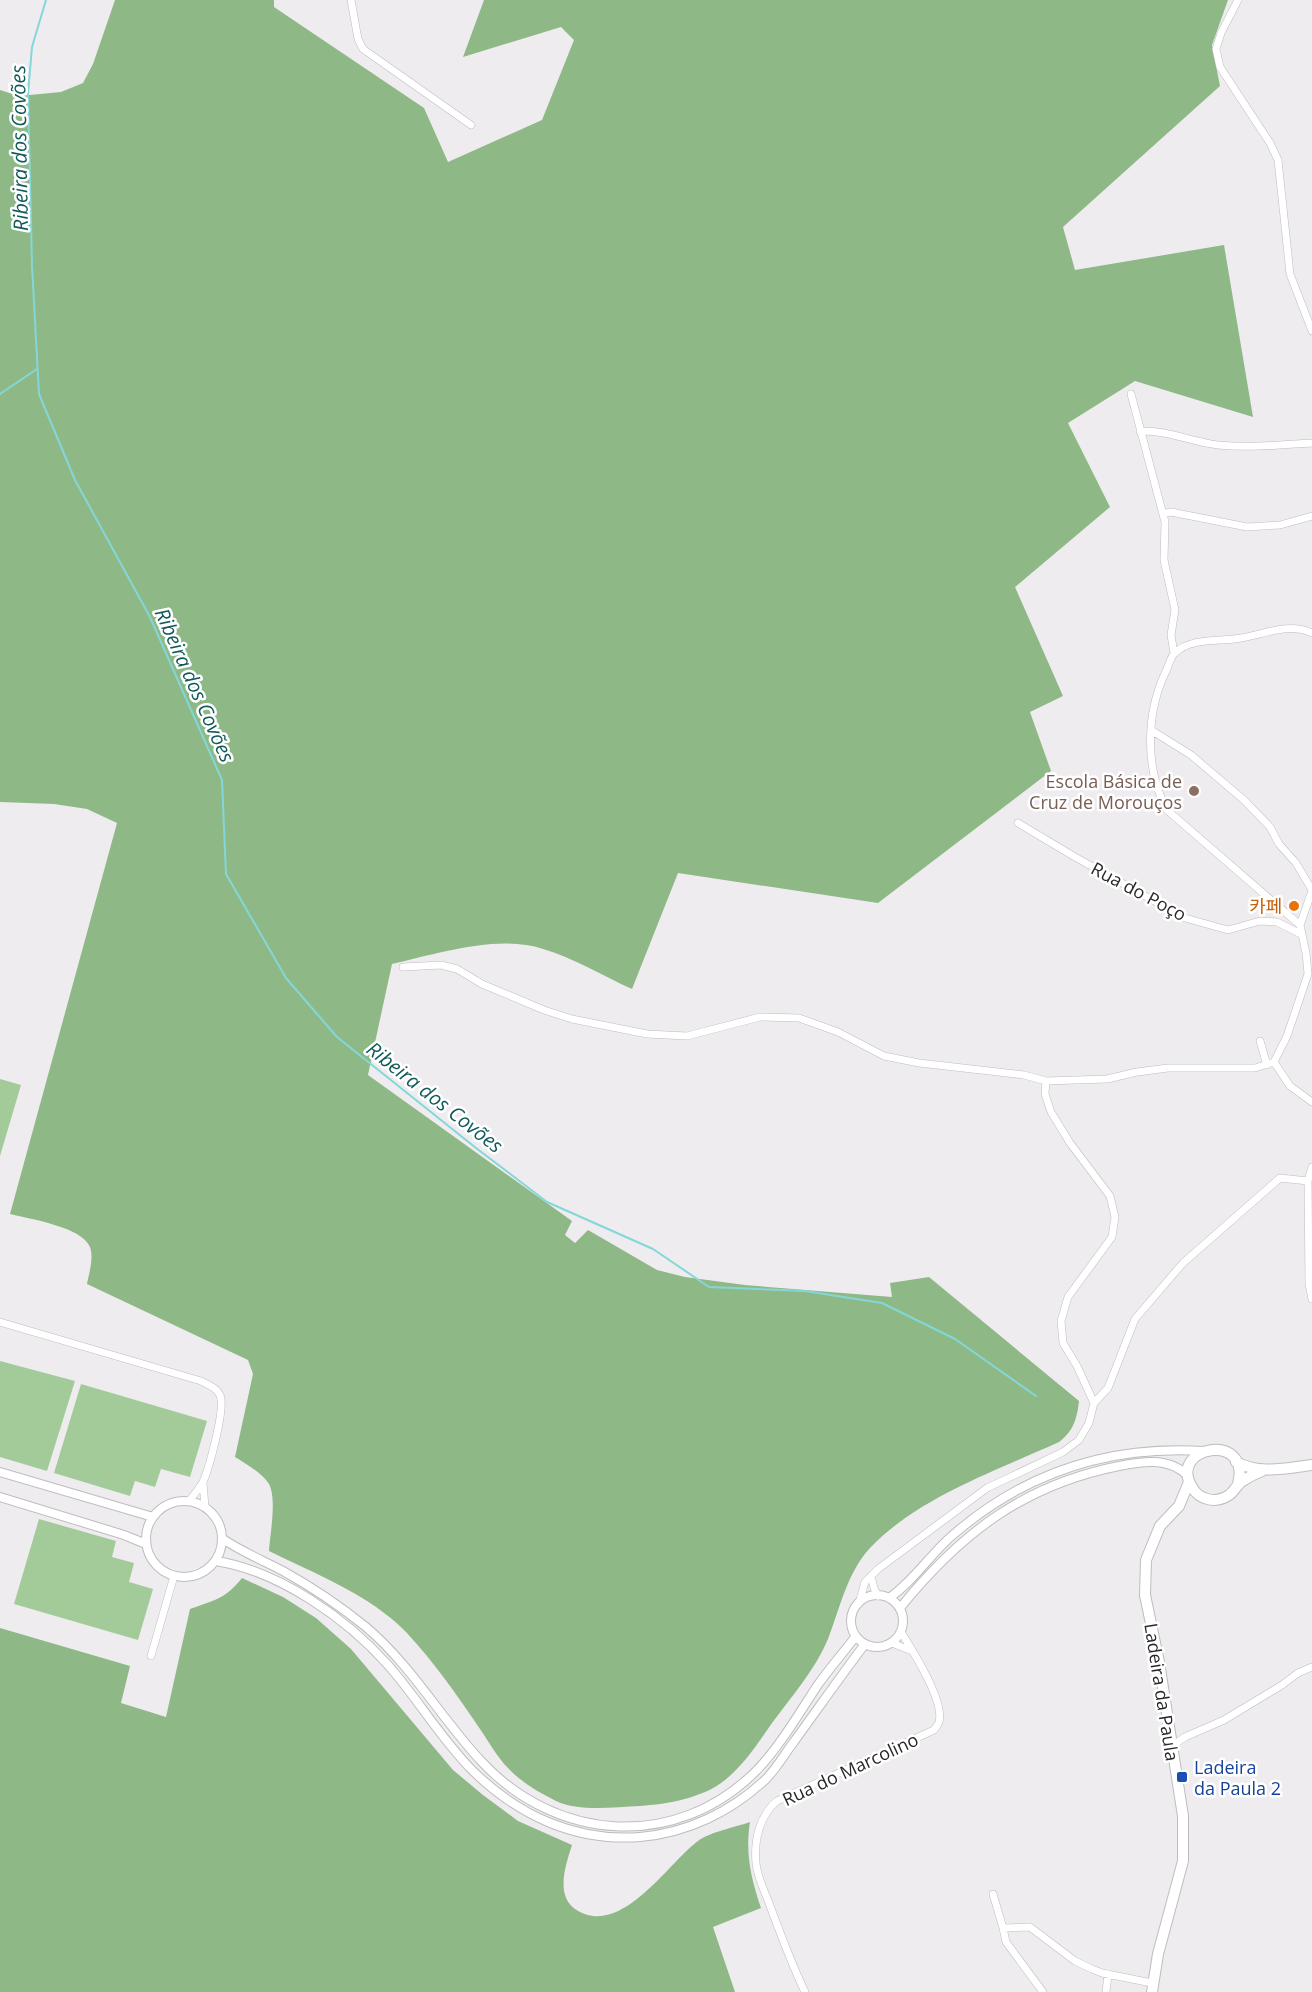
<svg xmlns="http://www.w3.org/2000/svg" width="1312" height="1992" font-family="'Open Sans','Noto Sans KR',sans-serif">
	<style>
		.green { fill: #a2cb99 }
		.forest { fill: #8fb887 }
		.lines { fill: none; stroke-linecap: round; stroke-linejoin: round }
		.stream { stroke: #83d7d9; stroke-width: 2 }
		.minor-casing { stroke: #bfbcc0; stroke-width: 8 }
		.tertiary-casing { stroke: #bfbcc0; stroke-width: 10 }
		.primary-casing { stroke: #bfbcc0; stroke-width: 12 }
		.minor { stroke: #fff; stroke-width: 7 }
		.tertiary { stroke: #fff; stroke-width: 8 }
		.primary { stroke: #fff; stroke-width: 10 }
		.education-dot { fill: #8d6e63; stroke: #fff; stroke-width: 2 }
		.food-dot { fill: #e8710a; stroke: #fff; stroke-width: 2 }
		.transit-dot { fill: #1a4fb4; stroke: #fff; stroke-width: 2 }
		.labels { text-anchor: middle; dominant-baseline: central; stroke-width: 5; stroke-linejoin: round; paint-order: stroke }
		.education-label { font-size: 18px; fill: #785e54; stroke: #fff; text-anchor: end }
		.street-label { font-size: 18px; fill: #282728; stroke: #fff }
		.food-label { font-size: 18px; fill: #c56008; stroke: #fff; text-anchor: end }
		.transit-label { font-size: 18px; fill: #164399; stroke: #fff; text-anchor: start }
		.water-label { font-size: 20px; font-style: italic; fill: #115a5b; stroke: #fff }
	</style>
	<rect width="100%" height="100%" fill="#efecf0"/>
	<!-- green -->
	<path class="green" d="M0 1079 21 1085 0 1156Z
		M0 1361 75 1381 47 1471 0 1457Z
		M81 1384 207 1421 190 1477 161 1469 155 1487 135 1481 130 1496 54 1473Z
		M39 1519 116 1541 112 1557 134 1563 129 1582 153 1589 138 1640 14 1604Z"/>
	<!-- forest -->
	<path class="forest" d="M115 0H274V7L424 108 448 162 542 120 574 40 561 27 463 57 484 0H1228L1212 45 1220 86 1063 227 1075 270 1224 245 1253 417 1135 381 1068 423 1110 507 1015 587 1063 696 1030 712 1051 771 878 903 678 873 632 989C603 976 574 958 543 949 498 934 437 954 392 964L368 1075 572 1221 565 1235 575 1243 588 1230 657 1270 685 1277 745 1285 892 1297 890 1283 929 1277 1079 1401C1077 1418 1074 1431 1059 1442 998 1470 917 1498 870 1548 847 1573 840 1608 828 1639 815 1670 792 1696 772 1723 758 1743 744 1765 725 1780 703 1798 668 1804 640 1806 613 1807 580 1812 556 1801 538 1792 521 1782 508 1768 497 1757 489 1742 480 1729 457 1695 434 1662 406 1632 369 1594 315 1574 269 1551 270 1534 277 1499 269 1484 261 1472 246 1464 235 1457L253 1374 248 1360 87 1284C89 1273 94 1258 90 1247 82 1227 30 1219 10 1214L117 823 87 809 54 804 0 802V90L19 96 61 92 83 83 93 64Z
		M242 1578 283 1597 316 1618 351 1649 453 1770 483 1795 518 1821 572 1845C566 1864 555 1895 575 1909 620 1940 668 1863 698 1841 710 1832 736 1827 750 1822 745 1853 751 1878 761 1908L713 1927 735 1992H0V1628L130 1666 121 1703 166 1717 190 1609C215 1600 225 1599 242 1578Z"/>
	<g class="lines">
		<!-- stream -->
		<path class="stream" d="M46 0 32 47 28 94 32 266 39 394 75 480 150 617 222 780 226 874 286 978 337 1037 476 1148 547 1202 653 1249 709 1287 805 1291 882 1303 955 1339 1036 1396
			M0 394 37 369"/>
		<defs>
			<path id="minor" d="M351 0 358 39 363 49 471 125
				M1238 0 1221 33 1216 49 1220 67 1270 143 1278 160 1290 274 1312 331
				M1131 394 1165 522 1164 560 1175 610 1171 635 1174 653
				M1140 431C1167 430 1192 442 1218 445 1249 448 1281 445 1312 443
				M1163 514 1171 512 1247 527 1280 525 1312 516
				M1151 730 1191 755 1244 800 1270 827 1279 844 1296 863 1312 890
				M1018 823 1075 857 1185 918 1228 930 1260 921 1277 922 1301 934
				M1300 925 1167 810C1144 768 1146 711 1167 669 1169 664 1171 656 1175 653 1191 637 1221 642 1241 638 1266 634 1288 622 1312 633
				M403 967 441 965 457 969 482 984 544 1010 572 1019 647 1034 687 1036 760 1017 799 1018 838 1032 884 1056 919 1063 1024 1075 1046 1081 1107 1079 1137 1072 1168 1068H1255L1274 1062
				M1260 1041 1267 1065
				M1274 1062 1287 1036 1308 974 1306 953 1300 925 1312 891
				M1274 1062 1290 1086 1312 1102
				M1312 1167 1308 1181 1309 1284 1312 1299
				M0 1322 201 1381C208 1385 216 1387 220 1395 226 1408 209 1468 203 1482 199 1489 194 1495 189 1501
				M1094 1403 1108 1388 1135 1319 1183 1263 1280 1178 1308 1181
				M203 1483 205 1507
				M871 1576 874 1588 878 1596
				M859 1603 865 1582 878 1569 987 1488 1063 1452 1079 1440 1089 1423 1094 1403 1077 1366 1063 1343 1061 1321 1068 1297 1112 1237 1115 1217 1110 1196 1070 1143 1051 1112 1045 1094 1046 1081
				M892 1643 912 1651
				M151 1656 174 1576
				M1172 1746 1185 1737 1224 1720 1282 1685 1298 1673 1312 1667
				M993 1894 1003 1928
				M805 1992C791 1963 780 1933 769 1903 764 1890 757 1876 756 1863 754 1841 759 1816 777 1801L934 1730C935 1728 938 1725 939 1722 945 1701 912 1650 901 1632
				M1043 1992 1006 1942 1003 1928 1030 1927 1075 1961 1092 1969 1102 1973 1152 1983
				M1106 1992 1108 1974"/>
			<path id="tertiary" d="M0 1472 153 1517
				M0 1497 124 1535 146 1544
				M146 1539a38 38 0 1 1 76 0a38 38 0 1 1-76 0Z
				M223 1539C242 1552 262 1560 283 1571 312 1587 340 1606 366 1627 411 1665 441 1718 481 1761 556 1842 676 1851 756 1771 778 1749 800 1712 817 1686 829 1669 843 1653 856 1636
				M216 1561C279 1571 346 1618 388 1665 418 1699 441 1739 473 1771 519 1816 576 1842 640 1837 687 1833 731 1812 766 1779 776 1769 784 1755 793 1743 817 1710 840 1677 865 1644
				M851 1621a26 26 0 1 1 52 0a26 26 0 1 1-52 0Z
				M889 1598C914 1581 931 1553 954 1534 1026 1472 1110 1445 1204 1451
				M900 1608C960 1534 1023 1485 1119 1466 1143 1461 1169 1457 1188 1476"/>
			<path id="primary" d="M1236 1462C1261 1475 1286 1468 1312 1465
				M1238 1484C1252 1431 1167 1446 1192 1487 1199 1500 1216 1504 1229 1495 1234 1492 1236 1486 1241 1482 1248 1477 1254 1474 1262 1471
				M1152 1992 1158 1954 1183 1861V1816L1159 1662 1145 1595 1146 1560 1160 1526 1179 1506 1189 1482"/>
		</defs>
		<!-- minor casing -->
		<use href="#minor" class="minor-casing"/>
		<!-- tertiary casing -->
		<use href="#tertiary" class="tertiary-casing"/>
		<!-- primary casing -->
		<use href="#primary" class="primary-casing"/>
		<!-- minor -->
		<use href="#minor" class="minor"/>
		<!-- tertiary -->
		<use href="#tertiary" class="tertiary"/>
		<!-- primary -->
		<use href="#primary" class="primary"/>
	</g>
	<!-- markers -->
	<circle class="education-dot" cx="1194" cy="791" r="6"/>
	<circle class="food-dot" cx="1294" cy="906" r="6"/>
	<rect class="transit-dot" x="1176" y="1771" width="12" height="12" rx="3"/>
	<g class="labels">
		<!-- education labels -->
		<g class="education-label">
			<text x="1182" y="781">Escola Básica de<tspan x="1182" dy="21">Cruz de Morouços</tspan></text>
		</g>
		<!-- street labels -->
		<g class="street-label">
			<text transform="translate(1139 891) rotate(28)">Rua do Poço</text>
			<text transform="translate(1162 1692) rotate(81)">Ladeira da Paula</text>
			<text transform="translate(850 1769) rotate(-25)">Rua do Marcolino</text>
		</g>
		<!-- food labels -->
		<g class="food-label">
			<text x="1282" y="906">카페</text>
		</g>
		<!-- transit labels -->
		<g class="transit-label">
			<text x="1194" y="1767">Ladeira<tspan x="1194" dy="21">da Paula 2</tspan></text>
		</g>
		<!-- water labels -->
		<g class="water-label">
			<text transform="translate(19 148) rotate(-91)">Ribeira dos Covões</text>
			<text transform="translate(195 685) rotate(66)">Ribeira dos Covões</text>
			<text transform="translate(435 1097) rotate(38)">Ribeira dos Covões</text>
		</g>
	</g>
</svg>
